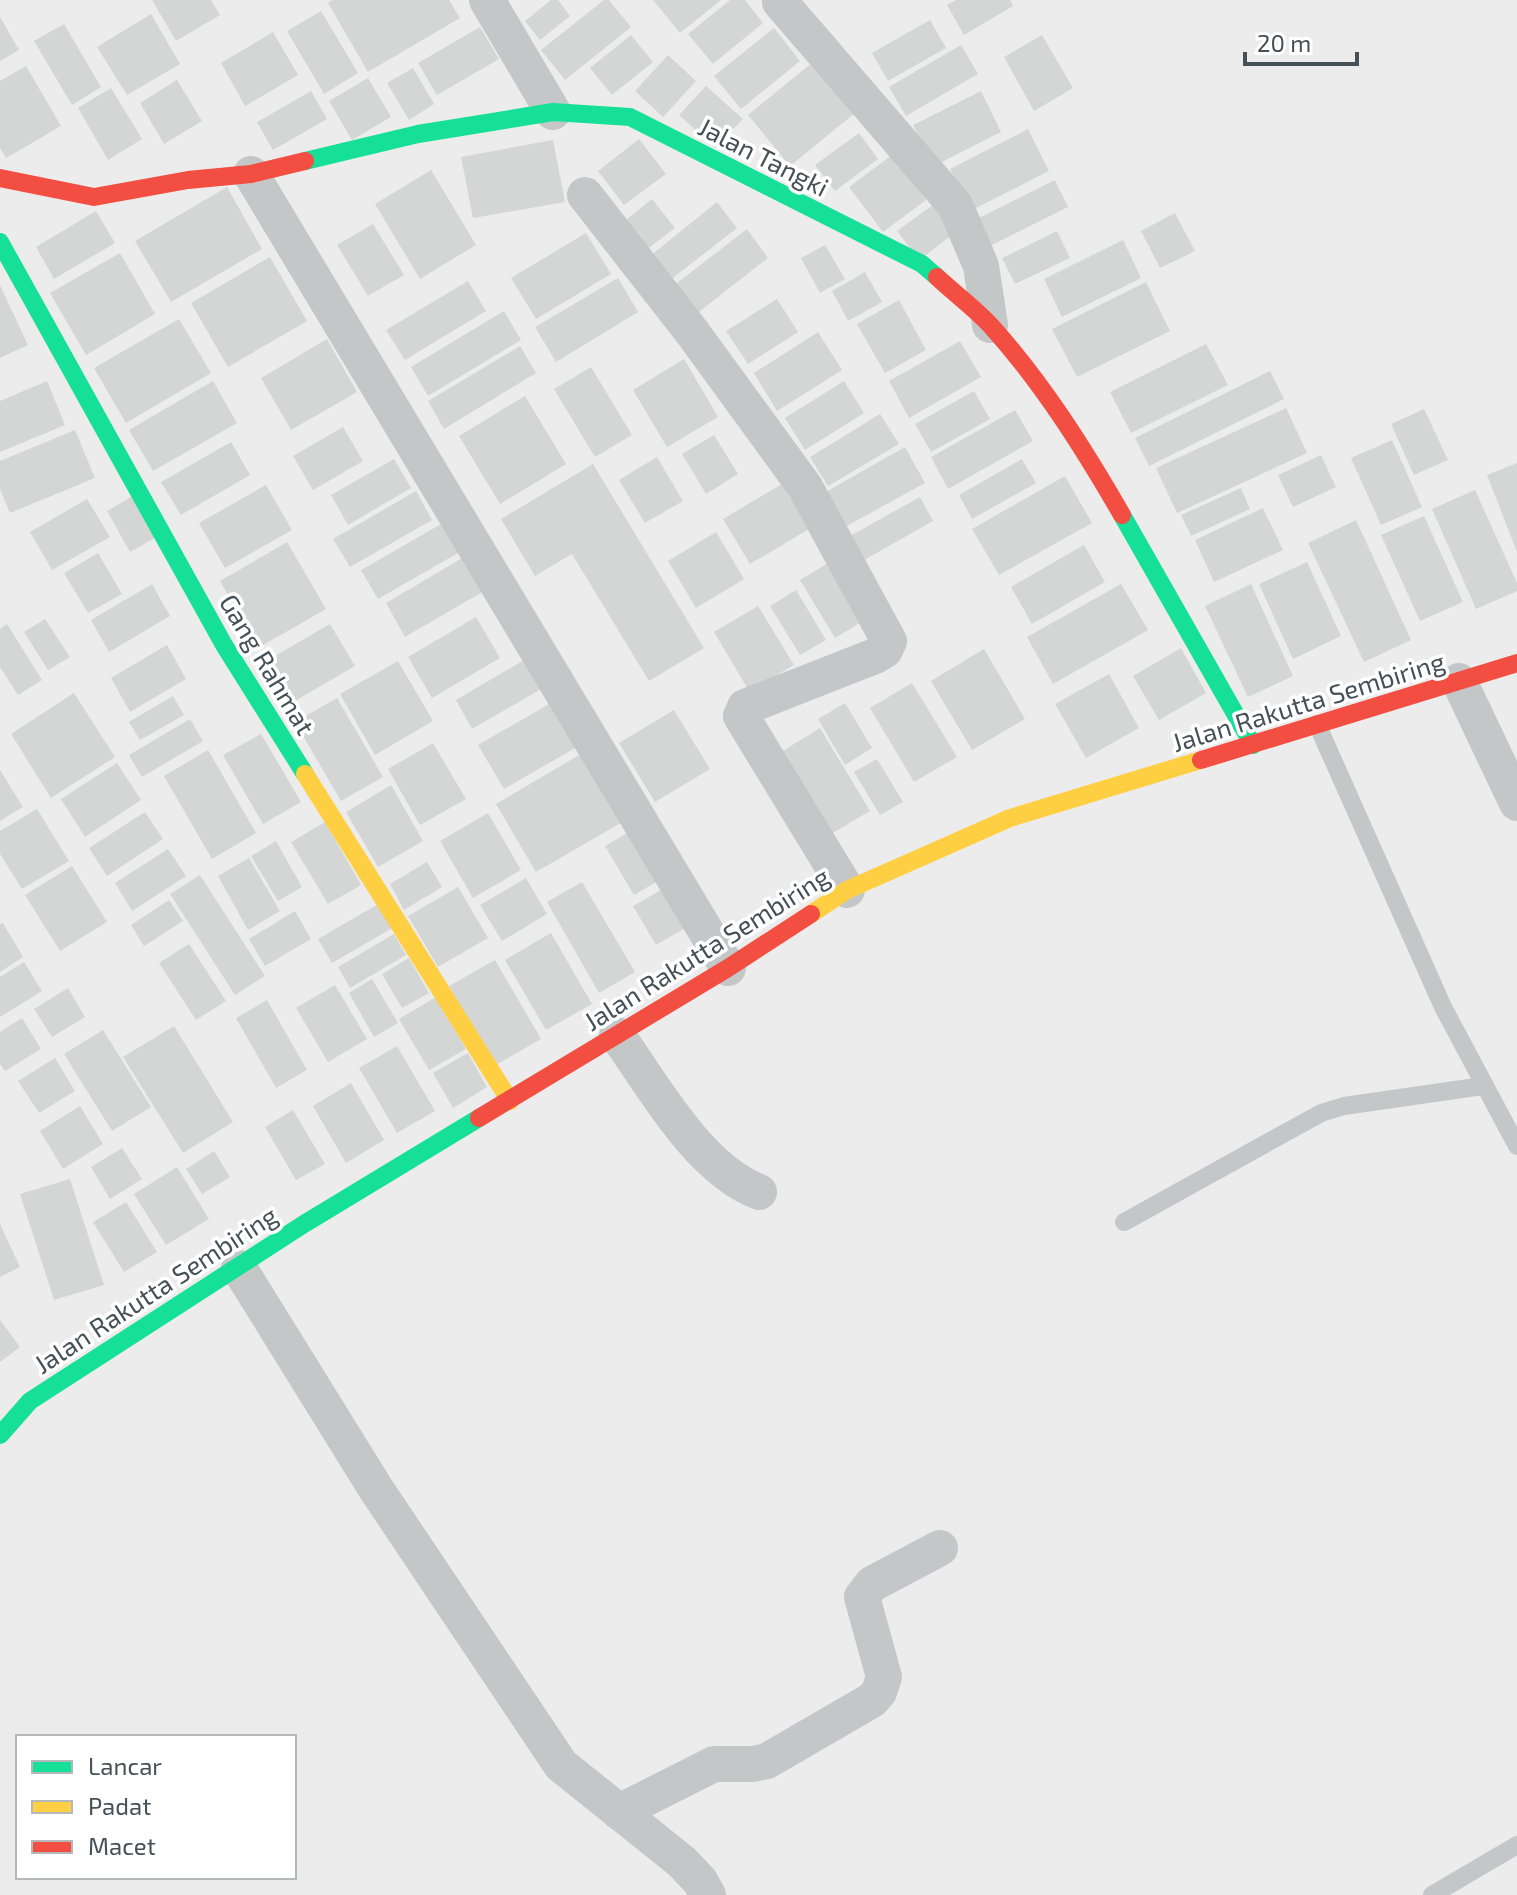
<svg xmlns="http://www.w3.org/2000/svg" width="1517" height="1895" font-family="'Exo 2',sans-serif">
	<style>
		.building { fill: #d4d5d5 }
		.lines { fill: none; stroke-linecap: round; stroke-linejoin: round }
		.lane { stroke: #c4c7c8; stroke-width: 18 }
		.street { stroke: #c4c7c8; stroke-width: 36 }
		.fast { stroke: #16e098; stroke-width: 18 }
		.slow { stroke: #ffcf43; stroke-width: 18 }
		.jam { stroke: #f24e42; stroke-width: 18 }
		.labels { text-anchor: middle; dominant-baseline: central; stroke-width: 7; stroke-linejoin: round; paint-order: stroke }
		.street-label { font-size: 26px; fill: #455157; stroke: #fff }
	</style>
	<rect width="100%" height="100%" fill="#edecec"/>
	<!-- building -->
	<path class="building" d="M152 0H211L220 15 176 41Z
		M333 0H449L460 18 368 72 328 3Z
		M551 0H558L570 16 540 40 525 21Z
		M604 0H609L631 27 565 80 541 50Z
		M653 0H721L680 33Z
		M730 0H745L763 23 713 64 688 34Z
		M956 0H1010L1013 6 964 35 947 5Z
		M321 11 358 73 324 94 287 31Z
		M151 14 180 64 127 95 97 47Z
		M0 17 19 50 0 61Z
		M930 20 946 48 888 81 872 53Z
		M64 24 101 87 72 105 34 41Z
		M480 27 499 59 437 95 418 63Z
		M774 28 800 61 741 109 714 76Z
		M273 32 298 75 245 106 221 63Z
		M631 35 653 62 612 95 590 68Z
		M1042 35 1073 88 1034 111 1004 57Z
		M961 45 978 74 906 116 889 87Z
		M668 55 696 81 663 117 635 91Z
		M813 62 855 113 790 166 748 115Z
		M26 66 61 126 6 158 0 148V81Z
		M413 68 434 104 409 120 387 83Z
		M368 78 391 117 352 140 329 101Z
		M177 80 202 121 164 144 140 103Z
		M706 86 743 119 715 148 679 115Z
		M111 88 142 139 108 160 78 108Z
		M311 91 327 119 273 150 257 122Z
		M981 91 1001 132 934 166 913 125Z
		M1028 129 1049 171 970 211 950 169Z
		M859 133 878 159 835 191 815 165Z
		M639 139 666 174 624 205 598 171Z
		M553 140 565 202 473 218 461 157Z
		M892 155 926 200 883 232 849 187Z
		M431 170 476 245 420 279 375 204Z
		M1055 180 1068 207 990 246 977 219Z
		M227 187 262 249 171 302 135 241Z
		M652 199 675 228 638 256 616 228Z
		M717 202 737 228 669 281 650 256Z
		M934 204 955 233 919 260 897 231Z
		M96 211 115 243 54 279 36 247Z
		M1175 213 1195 251 1160 268 1141 231Z
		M373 224 404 275 368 296 337 245Z
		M747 229 768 258 695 315 673 286Z
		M1057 231 1070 258 1015 284 1002 258Z
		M586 233 611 274 536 319 511 278Z
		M1123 240 1141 278 1062 317 1044 279Z
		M825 245 845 279 820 293 801 258Z
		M120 253 155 314 86 355 50 293Z
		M270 257 307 321 228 367 191 303Z
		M865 272 882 302 848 321 832 291Z
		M618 278 638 312 556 362 535 327Z
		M468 281 486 311 405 360 386 330Z
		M1146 282 1170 331 1077 377 1052 329Z
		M0 285 28 345 0 358Z
		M777 299 798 332 748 364 726 331Z
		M899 300 926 350 885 373 857 324Z
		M504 311 521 340 428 396 411 367Z
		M179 319 211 373 126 423 94 368Z
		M818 332 842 370 777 411 754 373Z
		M327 339 357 392 291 430 261 378Z
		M960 341 981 377 909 418 889 381Z
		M1206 344 1228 385 1131 433 1110 392Z
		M520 346 536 373 444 429 428 401Z
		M684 359 718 417 667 447 633 390Z
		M591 367 632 435 595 457 554 389Z
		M1270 371 1284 399 1149 466 1135 438Z
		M47 381 65 425 0 452V401Z
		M213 381 237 423 153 471 129 430Z
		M844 381 864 413 805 450 785 418Z
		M974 391 990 419 931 452 915 424Z
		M525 396 566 464 500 504 459 436Z
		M1286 408 1307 453 1177 513 1156 468Z
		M1424 409 1448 460 1414 475 1391 424Z
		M1015 410 1033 441 948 489 931 457Z
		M880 414 899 444 828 486 810 457Z
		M343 427 363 461 313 490 293 456Z
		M75 430 95 478 10 513 0 489V461Z
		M714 435 738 474 706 494 682 454Z
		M1392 440 1422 507 1381 525 1351 458Z
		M231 442 250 475 181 515 161 482Z
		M905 447 925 483 843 528 824 493Z
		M1321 455 1336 487 1293 507 1278 475Z
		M657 457 683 501 645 523 619 480Z
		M394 459 411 488 348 525 331 495Z
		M1022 459 1036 483 972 519 959 495Z
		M1517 463V552L1487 475Z
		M593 464 704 648 649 681 572 554 535 576 501 519Z
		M1065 476 1092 523 999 575 972 529Z
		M782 484 809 529 750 564 723 519Z
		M266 485 292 530 225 568 199 523Z
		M1241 488 1250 509 1191 536 1181 515Z
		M1475 490 1517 583V591L1476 609 1432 509Z
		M416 491 432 520 350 567 333 539Z
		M136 494 160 535 130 552 107 511Z
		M920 497 933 521 864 560 850 536Z
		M87 499 110 537 52 570 30 532Z
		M1263 508 1283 550 1214 582 1195 540Z
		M1424 516 1463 602 1420 621 1381 535Z
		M448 520 465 549 378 599 361 570Z
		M1356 520 1411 640 1364 662 1308 543Z
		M716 532 744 579 696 608 668 561Z
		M287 542 326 609 258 648 220 581Z
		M1084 545 1105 582 1032 624 1011 587Z
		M98 553 122 594 88 613 64 573Z
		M464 557 484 591 405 637 386 603Z
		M1307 562 1341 636 1293 659 1259 584Z
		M828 563 863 621 835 638 800 580Z
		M152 584 170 616 109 652 91 620Z
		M1121 584 1148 630 1053 684 1027 637Z
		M1251 584 1293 676 1248 697 1205 606Z
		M796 590 826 640 800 655 770 606Z
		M758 606 794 665 749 691 714 632Z
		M476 617 500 658 432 698 408 657Z
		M45 619 70 657 48 670 24 632Z
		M7 624 42 680 18 695 0 667V629Z
		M330 624 355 666 288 705 263 663Z
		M167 645 186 679 130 712 111 678Z
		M1181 648 1206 693 1159 720 1133 676Z
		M984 649 1025 719 972 750 931 681Z
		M531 656 548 685 472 729 456 700Z
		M398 661 433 721 375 755 340 694Z
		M1109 674 1139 728 1086 758 1055 704Z
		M912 683 957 757 914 782 870 708Z
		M74 693 115 757 51 798 11 734Z
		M173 696 184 715 140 740 129 722Z
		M337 698 383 777 341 801 295 722Z
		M556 700 582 744 504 789 478 745Z
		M845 703 872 748 845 765 818 719Z
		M674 710 710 769 655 802 619 743Z
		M190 719 203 741 142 777 129 755Z
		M820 728 870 811 831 834 781 752Z
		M261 734 301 802 263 824 223 755Z
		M433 743 466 799 420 825 388 769Z
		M591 748 631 817 536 872 496 804Z
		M208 750 256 833 212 859 164 776Z
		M877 759 903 802 880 815 854 772Z
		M117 763 141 800 85 837 61 799Z
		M0 770 23 807 0 821Z
		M391 785 423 841 378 867 346 812Z
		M37 809 69 861 22 889 0 854V831Z
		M145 812 163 839 107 876 89 848Z
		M488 813 521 870 473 898 440 841Z
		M325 822 361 885 328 904 291 842Z
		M634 829 663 878 634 895 605 846Z
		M276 841 302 887 278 901 251 856Z
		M168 849 186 876 132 911 115 883Z
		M249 858 280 911 248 930 218 876Z
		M427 862 442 887 404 910 390 884Z
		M72 866 107 922 60 951 25 895Z
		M200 875 265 976 235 995 170 894Z
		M526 878 547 914 502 941 480 905Z
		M582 882 635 972 599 993 547 902Z
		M458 887 488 938 438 967 408 916Z
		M666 887 689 926 656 945 633 906Z
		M169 900 183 921 144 946 131 925Z
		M380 903 394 927 332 963 318 939Z
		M295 911 311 939 265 966 249 939Z
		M3 923 23 957 0 972V924Z
		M551 933 592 1004 546 1030 505 960Z
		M394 934 406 955 350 988 338 967Z
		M189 944 226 1001 196 1020 159 963Z
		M409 958 429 993 402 1008 382 974Z
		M495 960 541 1039 496 1065 449 986Z
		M24 962 42 991 0 1017V977Z
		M372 979 398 1023 374 1037 349 993Z
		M335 985 367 1039 328 1062 296 1008Z
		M68 988 85 1017 52 1037 34 1009Z
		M436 997 466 1049 429 1070 399 1019Z
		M267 1000 307 1070 276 1088 236 1018Z
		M22 1018 41 1049 5 1071 0 1064V1032Z
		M174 1026 233 1122 183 1153 123 1057Z
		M103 1030 151 1107 112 1131 64 1054Z
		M397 1046 435 1111 397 1133 359 1068Z
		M468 1053 487 1087 453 1108 433 1073Z
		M55 1058 75 1091 39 1113 18 1081Z
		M351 1083 384 1140 346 1163 313 1106Z
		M80 1106 103 1144 63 1169 40 1131Z
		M293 1110 325 1164 296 1180 265 1127Z
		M122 1148 142 1179 110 1199 91 1167Z
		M214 1151 230 1177 202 1194 186 1169Z
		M177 1167 209 1219 166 1245 134 1194Z
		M70 1179 104 1285 54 1300 20 1194Z
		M126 1202 157 1252 124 1272 93 1222Z
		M0 1224 20 1267 0 1277Z
		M0 1320 20 1347 0 1362Z"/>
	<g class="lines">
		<!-- lane -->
		<path class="lane" d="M1317 724 1443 1007 1517 1146
			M1124 1222 1321 1113 1344 1106 1483 1086
			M1432 1895 1517 1845"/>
		<!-- street -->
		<path class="street" d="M487 0 553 112
			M780 2 955 205 981 266 990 325
			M251 174 728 968
			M585 195 692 332 805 487 889 641 885 650 875 656 745 707 741 716 847 890
			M1459 681 1517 803
			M617 1035C654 1087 698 1168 759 1192
			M239 1268 376 1489 561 1765 682 1862 700 1881 708 1895
			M619 1812 714 1764H753L767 1761 872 1700 879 1692 884 1677 862 1597 872 1584 940 1548"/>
		<!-- fast -->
		<path class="fast" d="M305 161 418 134 553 112 630 117 922 264 937 277
			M0 242 224 645 305 774
			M1122 515 1253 745
			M0 1435 30 1401 304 1224 479 1118"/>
		<!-- slow -->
		<path class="slow" d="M305 774 510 1101
			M811 914 847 890 1010 818 1201 760"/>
		<!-- jam -->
		<path class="jam" d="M0 178 94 197 188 180 251 174 305 161
			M937 277C955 294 976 309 992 327 1043 384 1084 449 1122 515
			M1201 760 1517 663
			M479 1118 728 968 811 914"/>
	</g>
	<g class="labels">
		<!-- street labels -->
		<g class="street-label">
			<text transform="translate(764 156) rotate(27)">Jalan Tangki</text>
			<text transform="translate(268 664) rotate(59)">Gang Rahmat</text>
			<text transform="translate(1308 701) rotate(-17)">Jalan Rakutta Sembiring</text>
			<text transform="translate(706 948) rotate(-32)">Jalan Rakutta Sembiring</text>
			<text transform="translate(155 1289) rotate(-33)">Jalan Rakutta Sembiring</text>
		</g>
	</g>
	<!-- legend -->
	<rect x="16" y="1735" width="280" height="144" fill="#ffffff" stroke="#b5b9bc" stroke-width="2"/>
	<rect x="32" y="1761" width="40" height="12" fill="#16e098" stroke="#b5b9bc" stroke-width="2"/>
	<text x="88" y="1775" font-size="24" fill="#455157">Lancar</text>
	<rect x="32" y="1801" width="40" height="12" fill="#ffcf43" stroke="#b5b9bc" stroke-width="2"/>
	<text x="88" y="1815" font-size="24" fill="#455157">Padat</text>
	<rect x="32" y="1841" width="40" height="12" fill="#f24e42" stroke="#b5b9bc" stroke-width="2"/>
	<text x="88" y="1855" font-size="24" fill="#455157">Macet</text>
	<!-- scale -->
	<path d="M1245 52v12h112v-12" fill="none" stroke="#455157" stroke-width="4"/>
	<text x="1257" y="52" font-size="24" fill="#455157" stroke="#ffffff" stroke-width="6" paint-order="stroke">20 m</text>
</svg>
